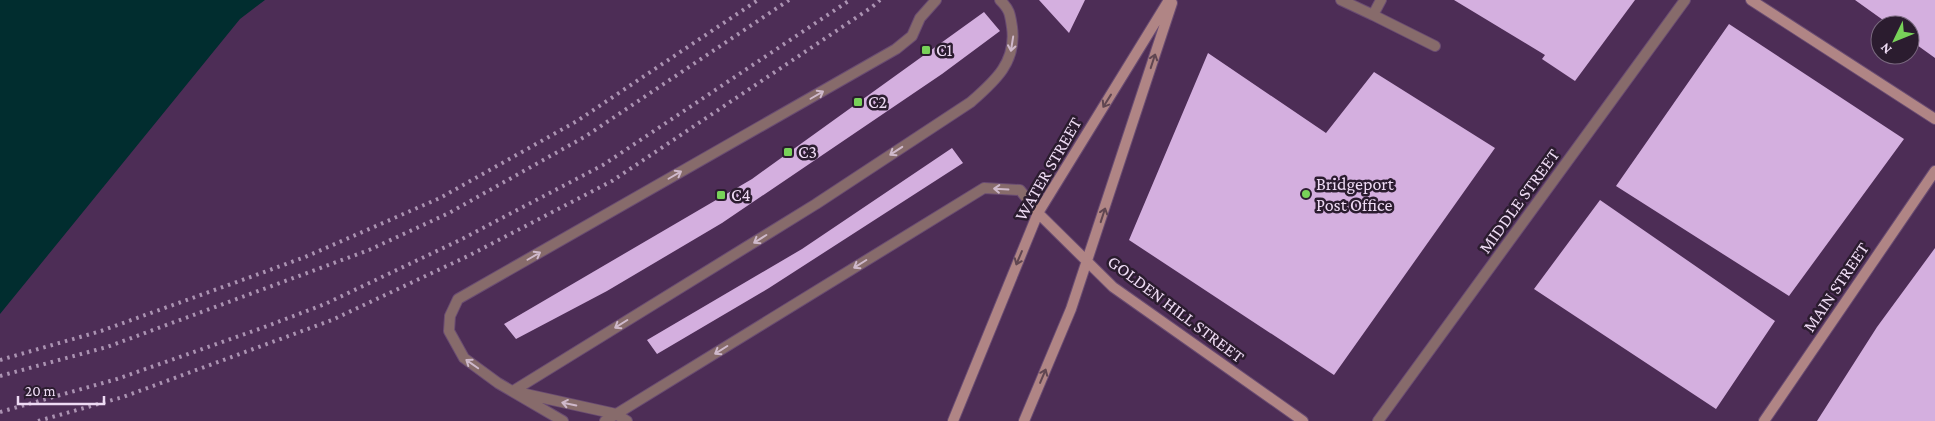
<svg xmlns="http://www.w3.org/2000/svg" width="1935" height="421" font-family="'Crimson Pro',serif">
	<style>
		.water { fill: #012d2f }
		.building { fill: #d4afdf }
		.lines { fill: none; stroke-linecap: round; stroke-linejoin: round }
		.lane-casing { stroke: #6a4c72; stroke-width: 12 }
		.street-casing { stroke: #6a4c72; stroke-width: 12 }
		.secondary-casing { stroke: #6a4c72; stroke-width: 12 }
		.lane { stroke: #876b6b; stroke-width: 10 }
		.street { stroke: #876b6b; stroke-width: 10 }
		.secondary { stroke: #b08585; stroke-width: 10 }
		.rail { stroke: #ab93b2; stroke-width: 4; stroke-dasharray: 2.5 5; stroke-linecap: butt }
		.oneway { stroke: #cfb9cb }
		.oneway2 { stroke: #604651 }
		.poi-dot { fill: #78d259; stroke: #2b1c2f; stroke-width: 2 }
		.labels { text-anchor: middle; dominant-baseline: central; stroke-width: 5; stroke-linejoin: round; paint-order: stroke }
		.poi-label { font-size: 18px; fill: #eedbf4; stroke: #2b1c2f; text-anchor: start }
		.street-label { font-size: 18px; fill: #eedbf4; stroke: #2b1c2f }
	</style>
	<rect width="100%" height="100%" fill="#4d2d56"/>
	<!-- water -->
	<path class="water" d="M0 0H265L240 19 0 314Z"/>
	<!-- building -->
	<path class="building" d="M1039 0H1085L1069 33Z
		M1454 0H1635L1575 81 1542 59 1545 55Z
		M1855 0H1935V58L1910 40V25H1890Z
		M984 12 1000 31 942 74 722 223 607 291 516 339 504 324 752 179Z
		M1729 24 1904 139 1789 296 1616 186Z
		M1208 53 1326 133 1374 72 1495 148 1334 375 1129 240Z
		M952 148 963 163 769 288 657 354 647 340 802 249Z
		M1600 200 1775 321 1716 409 1534 289Z
		M1935 248V421H1817L1877 327Z"/>
	<g class="lines">
		<defs>
			<path id="lane" d="M1341 0 1373 15
				M1381 0 1373 15 1435 46
				M513 391 816 204 971 102C995 81 1017 62 1012 27 1010 14 1010 10 1000 0
				M521 393 616 414 627 421
				M563 421 498 383 464 358 449 331 450 316 458 299 896 49 912 36 920 18 936 0
				M605 421 984 188 1020 190 1038 213"/>
			<path id="street" d="M1378 421 1685 0"/>
			<path id="secondary" d="M1751 0 1935 119
				M1038 213 1113 287 1303 421
				M953 421 1038 213 1169 0
				M1024 421 1071 309 1172 3
				M1764 421 1935 171"/>
		</defs>
		<!-- lane casing -->
		<use href="#lane" class="lane-casing"/>
		<!-- street casing -->
		<use href="#street" class="street-casing"/>
		<!-- secondary casing -->
		<use href="#secondary" class="secondary-casing"/>
		<!-- lane -->
		<use href="#lane" class="lane"/>
		<!-- street -->
		<use href="#street" class="street"/>
		<!-- secondary -->
		<use href="#secondary" class="secondary"/>
		<!-- rail -->
		<path class="rail" d="M0 360 101 331 256 275 305 257 440 198 577 121 758 0
			M0 376 107 347 369 250 449 213 586 136 789 0
			M0 412 117 379 262 328 325 304 460 240 603 165 850 0
			M38 421 123 397 332 320 468 256 612 181 872 7 880 0"/>
	</g>
	<!-- one-way arrows -->
	<defs><path id="oneway-shaft" d="M-6 0H5M1.5-3L5.5 0L1.5 3" fill="none" stroke-width="1.6" stroke-linecap="round" stroke-linejoin="round" transform="scale(1.25)"/></defs>
	<g class="oneway">
		<use href="#oneway-shaft" transform="translate(1012 44) rotate(99)"/>
		<use href="#oneway-shaft" transform="translate(817 95) rotate(-30)"/>
		<use href="#oneway-shaft" transform="translate(896 151) rotate(147)"/>
		<use href="#oneway-shaft" transform="translate(675 175) rotate(-30)"/>
		<use href="#oneway-shaft" transform="translate(1001 189) rotate(-177)"/>
		<use href="#oneway-shaft" transform="translate(760 239) rotate(148)"/>
		<use href="#oneway-shaft" transform="translate(534 256) rotate(-30)"/>
		<use href="#oneway-shaft" transform="translate(860 264) rotate(148)"/>
		<use href="#oneway-shaft" transform="translate(621 324) rotate(148)"/>
		<use href="#oneway-shaft" transform="translate(721 350) rotate(148)"/>
		<use href="#oneway-shaft" transform="translate(472 364) rotate(-145)"/>
		<use href="#oneway-shaft" transform="translate(569 404) rotate(-168)"/>
	</g>
	<g class="oneway2">
		<use href="#oneway-shaft" transform="translate(1153 61) rotate(-72)"/>
		<use href="#oneway-shaft" transform="translate(1107 101) rotate(122)"/>
		<use href="#oneway-shaft" transform="translate(1103 215) rotate(-72)"/>
		<use href="#oneway-shaft" transform="translate(1019 258) rotate(113)"/>
		<use href="#oneway-shaft" transform="translate(1043 376) rotate(-67)"/>
	</g>
	<!-- markers -->
	<g class="poi-dot">
		<rect x="921" y="45" width="10" height="10" rx="2.5"/>
		<rect x="853" y="97" width="10" height="10" rx="2.5"/>
		<rect x="783" y="147" width="10" height="10" rx="2.5"/>
		<circle cx="1306" cy="194" r="5"/>
		<rect x="716" y="190" width="10" height="10" rx="2.5"/>
	</g>
	<g class="labels">
		<!-- poi labels -->
		<g class="poi-label">
			<text x="936" y="50">C1</text>
			<text x="868" y="102">C2</text>
			<text x="798" y="152">C3</text>
			<text x="1316" y="184">Bridgeport<tspan x="1316" dy="21">Post Office</tspan></text>
			<text x="731" y="195">C4</text>
		</g>
		<!-- street labels -->
		<g class="street-label">
			<text transform="translate(1048 169) rotate(-60)">WATER STREET</text>
			<text transform="translate(1519 201) rotate(-54)">MIDDLE STREET</text>
			<text transform="translate(1836 287) rotate(-56)">MAIN STREET</text>
			<text transform="translate(1176 309) rotate(37)">GOLDEN HILL STREET</text>
		</g>
	</g>
	<!-- north arrow -->
	<g transform="translate(1895 40) rotate(227)"><circle r="24" fill="#2b1c2f" stroke="#79687e"/>
	<path d="M0-4L9 19L0 12L-9 19Z" fill="#78d259"/>
	<text y="-8" font-size="14" font-weight="bold" text-anchor="middle" fill="#eedbf4">N</text>
	</g>
	<!-- scale -->
	<path d="M18 396v8h86v-8" fill="none" stroke="#eedbf4" stroke-width="2.5"/>
	<text x="25" y="396" font-size="15" fill="#eedbf4" stroke="#2b1c2f" stroke-width="4" paint-order="stroke">20 m</text>
</svg>
